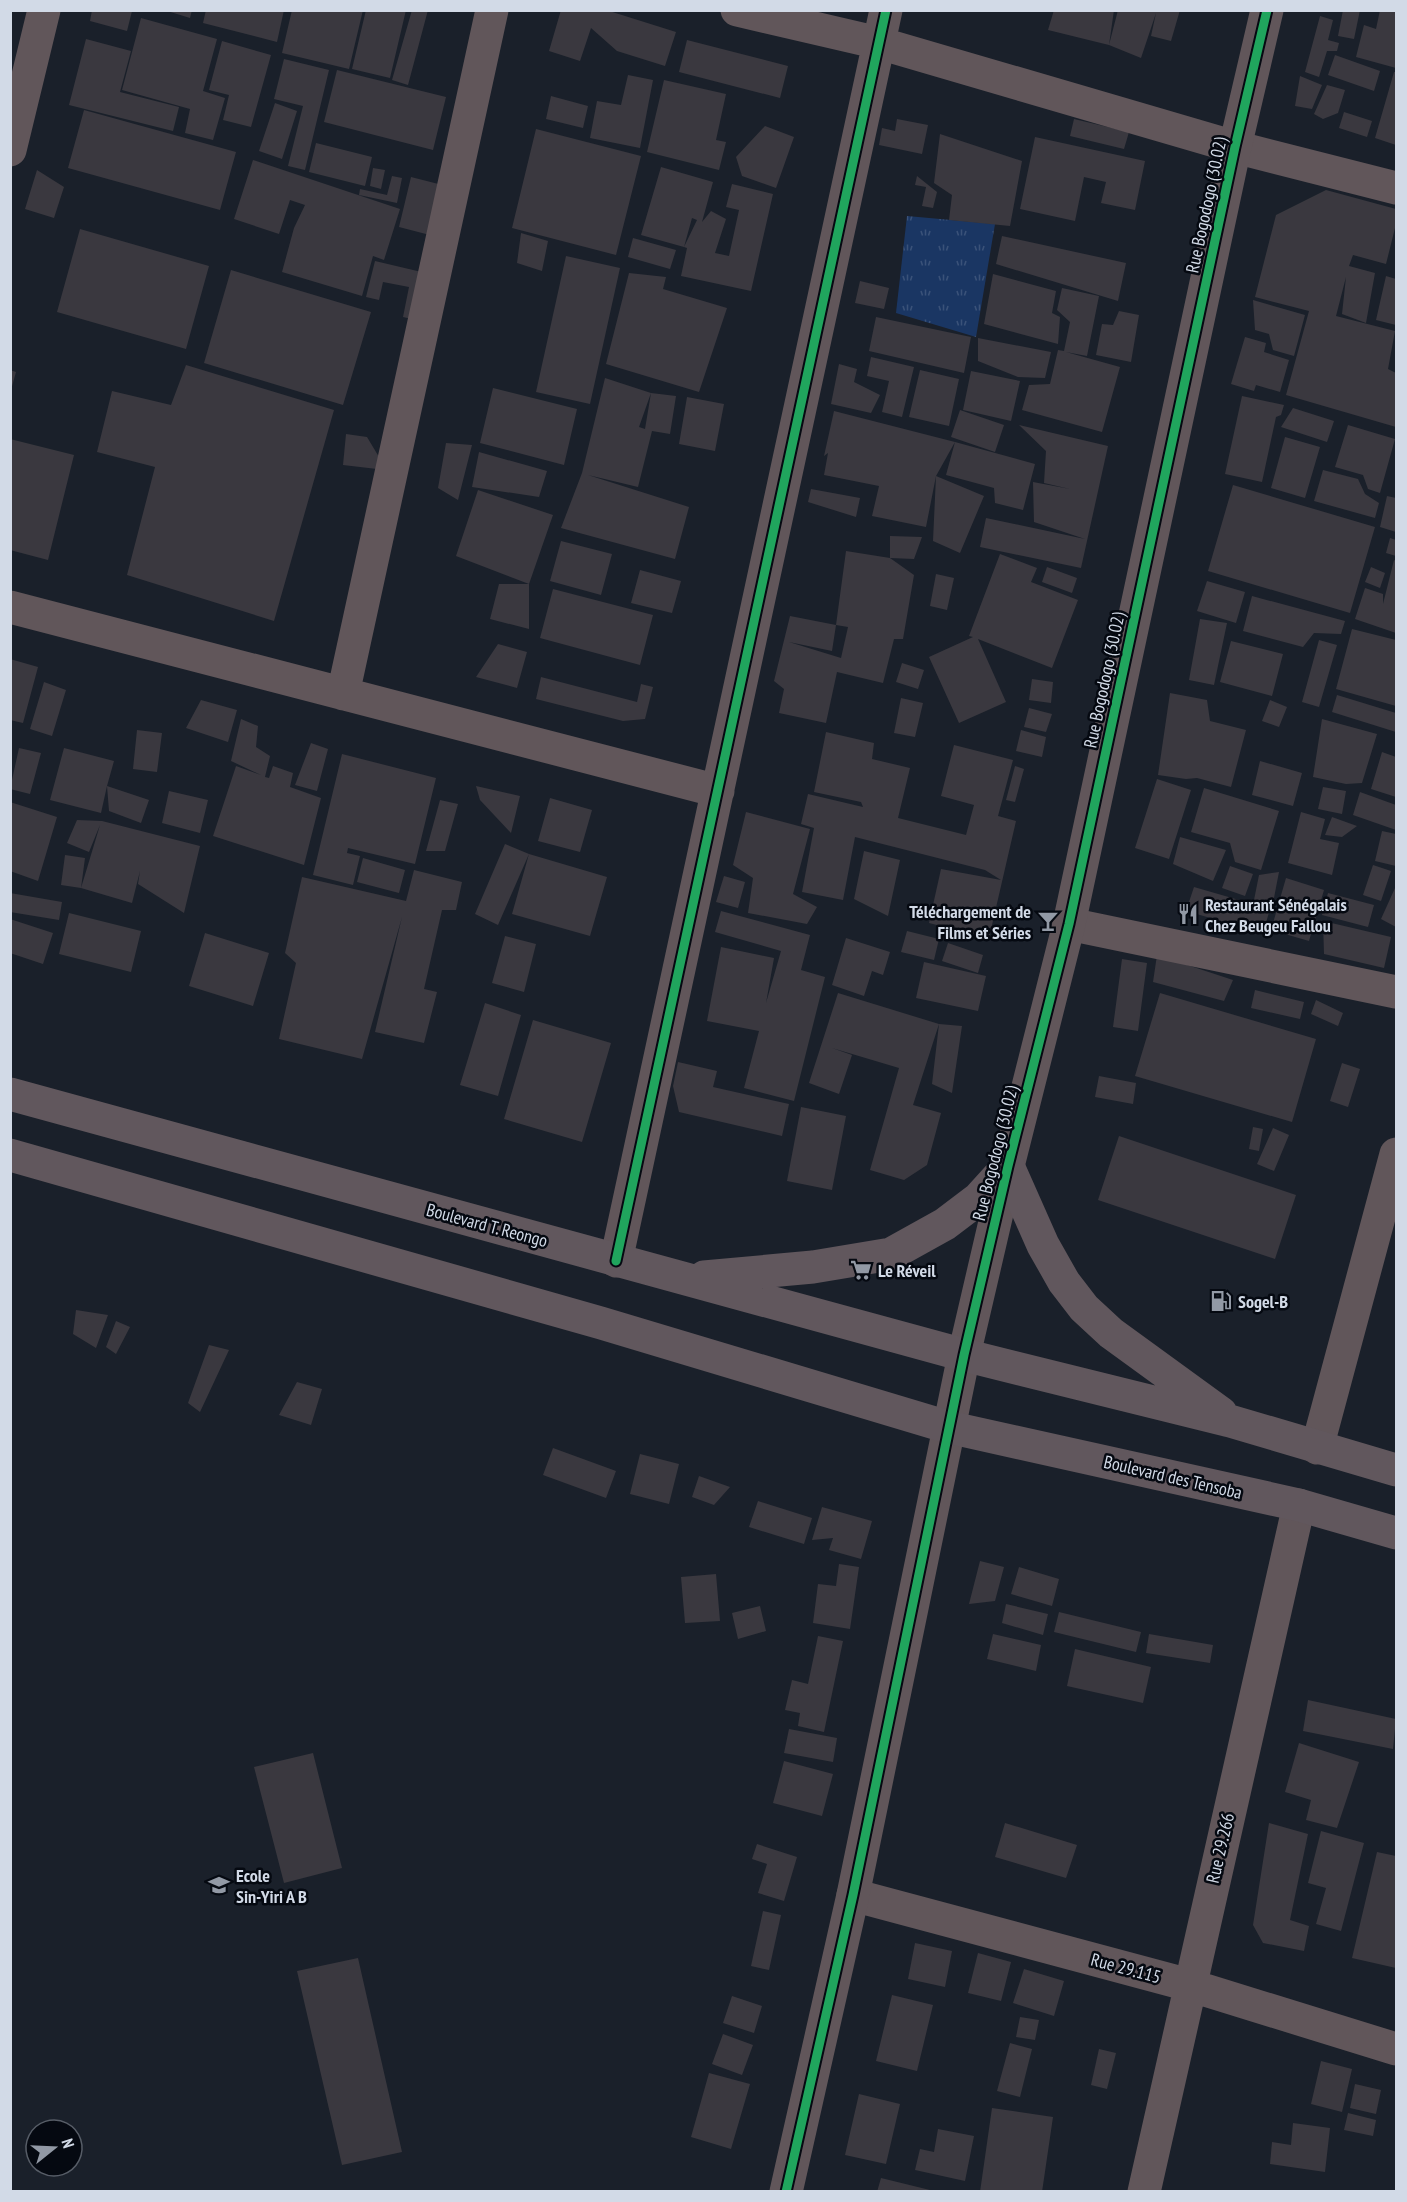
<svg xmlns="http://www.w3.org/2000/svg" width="1407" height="2202" font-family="'PT Sans Narrow',sans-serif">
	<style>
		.park { fill: url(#park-tufts) }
		.building { fill: #3a383f; fill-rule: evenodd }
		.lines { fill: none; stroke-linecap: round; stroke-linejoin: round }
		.minor { stroke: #61565a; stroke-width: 33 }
		.tertiary { stroke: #61565a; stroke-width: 33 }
		.primary { stroke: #61575d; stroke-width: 33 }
		.cycleway-casing { stroke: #050911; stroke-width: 13 }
		.cycleway { stroke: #20a55d; stroke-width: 9 }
		.labels { text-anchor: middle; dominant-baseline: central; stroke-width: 5; stroke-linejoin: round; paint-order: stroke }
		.street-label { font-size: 18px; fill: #d2dae7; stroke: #050911 }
		.poi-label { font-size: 18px; font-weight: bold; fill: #d2dae7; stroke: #050911; text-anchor: start }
	</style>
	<defs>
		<pattern id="park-tufts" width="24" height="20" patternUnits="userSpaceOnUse" patternTransform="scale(1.5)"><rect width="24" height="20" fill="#1a3663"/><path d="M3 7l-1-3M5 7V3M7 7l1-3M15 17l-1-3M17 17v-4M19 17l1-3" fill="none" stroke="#3a5279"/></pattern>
	</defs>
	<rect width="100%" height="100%" fill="#1a202a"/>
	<!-- park -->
	<path class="park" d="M907 216 995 224 976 337 896 313Z"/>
	<!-- building -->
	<path class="building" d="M92 10 132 11 127 31 90 21Z
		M164 10H192L190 18Z
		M206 10H284L277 42 203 23Z
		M292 10H363L349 69 282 53Z
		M366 10H406L390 78 352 69Z
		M412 10H428L408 85 392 80Z
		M561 10H606L676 32 665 66 617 51 591 28 580 61 549 51Z
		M1054 10H1114L1109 45 1048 30Z
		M1118 10H1180L1171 41 1151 36 1156 13 1141 58 1109 45Z
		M1343 10H1360L1354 39 1338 36Z
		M1380 10H1396V68L1356 57 1364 25 1376 29Z
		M1320 16 1333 20 1328 40 1339 43 1337 51H1327L1319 77 1305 72Z
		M141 18 217 39 203 91 225 98 213 140 185 133 190 109 122 90Z
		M86 39 131 51 120 92 179 107 173 131 69 105Z
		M687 40 788 66 780 98 679 72Z
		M222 41 271 55 251 127 223 120 229 95 209 90Z
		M1335 55 1380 71 1374 91 1328 75Z
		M284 59 329 70 305 170 288 166 303 106 274 99Z
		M337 70 446 97 433 150 324 122Z
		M1394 72H1396V145L1375 138Z
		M628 75 653 80 640 148 590 138 597 101 621 105Z
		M1300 76 1322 85 1312 109 1295 106Z
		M664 80 726 94 716 140 726 142 719 170 647 152Z
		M1327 85 1345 90 1338 113 1323 119 1314 114Z
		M551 96 588 106 583 128 546 119Z
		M275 103 297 111 282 159 259 151Z
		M84 110 236 152 220 210 68 168Z
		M1344 112 1372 121 1367 137 1339 128Z
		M897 119 928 125 922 154 879 145 882 128 895 131Z
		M1074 119 1129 132 1124 149 1070 136Z
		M765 126 794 137 776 188 742 176 736 157Z
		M536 129 641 156 616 255 512 228Z
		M940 134 1022 161 1010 226 949 220 952 195 934 183Z
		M1035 137 1145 161 1135 210 1101 203 1106 182 1084 177 1075 221 1020 209Z
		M316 143 372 157 365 186 309 172Z
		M253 160 400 209 384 260 373 256 362 296 282 272 294 228 305 205 290 200 279 234 234 219Z
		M661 167 713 182 702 222 711 211 726 219 715 253 729 256 739 210 726 207 732 184 773 194 751 291 681 276 687 248 684 247 697 220 692 218 684 247 641 235Z
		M373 168 385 170 381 189 370 186Z
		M37 170 64 187 54 218 25 209Z
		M392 176 402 178 397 203 359 195 360 189 387 195Z
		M917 176 937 192 933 208 922 206 926 187 915 185Z
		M411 177 462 190 449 240 399 227Z
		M1326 190 1396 209V224L1386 264 1353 255 1349 266 1375 273 1366 323 1342 314 1346 277 1336 316 1395 331 1388 369 1396 373V427L1286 395 1309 311 1255 297 1276 215Z
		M80 229 209 266 186 349 57 312Z
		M521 233 548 241 542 271 517 263Z
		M1002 236 1126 263 1118 301 996 264Z
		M633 238 676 250 670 269 628 257Z
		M566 256 620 268 590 404 536 392Z
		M375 261 430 274 420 321 403 317 409 287 383 282 379 300 366 297Z
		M231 270 371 312 343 405 204 363Z
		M629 273 666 277 663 289 727 308 699 392 606 364Z
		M993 274 1056 291 1052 313 1060 317 1058 344 984 324Z
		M1386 276 1396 279V325L1376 320Z
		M860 281 889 288 884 309 855 303Z
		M1062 288 1099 296 1087 356 1066 352 1120 367 1102 432 1022 410 1029 385 1050 384 1058 350 1064 351 1070 322 1057 310Z
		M1253 300 1305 315 1294 356 1273 350 1269 334 1255 330Z
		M1119 311 1139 315 1131 362 1096 355 1102 324 1113 325Z
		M876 317 971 337 964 373 869 351Z
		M1245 337 1266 343 1264 352 1289 360 1280 392 1256 385 1254 391 1231 384Z
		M978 338 1051 352 1045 378 1018 377 978 361Z
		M871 357 914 367 902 417 882 412 889 381 867 376Z
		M839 364 857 369 854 382 880 395 871 413 831 404Z
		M186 365 334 410 274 621 127 575 155 467 97 452 112 391 171 405Z
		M10 370 16 372 11 390H10Z
		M920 370 959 379 949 426 909 417Z
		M971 371 1020 381 1011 421 963 410Z
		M605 378 651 393 676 396 670 434 652 431 638 487 588 475 689 507 675 559 561 528 582 473ZM651 393 645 429 639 427Z
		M493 388 577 409 564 465 480 443Z
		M1242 396 1284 405 1281 415 1276 417 1262 482 1225 474Z
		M687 397 724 404 715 451 679 444Z
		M1293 408 1334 421 1327 442 1281 427Z
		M960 410 1004 425 995 452 951 437Z
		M834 411 955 442 936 476 984 496 960 553 933 541 936 476 926 527 872 516 879 486 824 475 828 453 824 456Z
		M1019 425 1108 446 1081 568 980 547 986 518 1085 539 1034 522 1033 482 1070 489 1044 483 1046 451Z
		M1348 425 1395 439 1380 493 1368 489 1363 475 1335 467Z
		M346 434 367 437 379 457 377 469 343 465Z
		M1285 437 1320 447 1305 498 1271 488Z
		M10 439 74 455 48 560 10 550Z
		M955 442 1035 464 1023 510 995 503 994 488 946 475Z
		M446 443 472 445 458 500 438 488Z
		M479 452 547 471 539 497 472 487Z
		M1323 470 1358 479 1365 494 1379 503 1375 518 1314 501Z
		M1233 485 1375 527 1350 613 1208 571Z
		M811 489 860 498 856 517 808 502Z
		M478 490 553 515 529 584 456 556Z
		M1387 496 1396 498V532L1380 527Z
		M890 536 922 537 914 559 890 558 914 575 903 639H894L883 683 837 672 826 723 779 713 784 689 774 681 790 616 836 625 832 651 789 642 841 658 848 627 836 625 846 551 890 558Z
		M1390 538 1396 540V556L1386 553Z
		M561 541 612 554 601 595 550 581Z
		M1000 554 1037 568 1031 582 1078 600 1052 668 978 639 1006 702 959 723 929 657 973 637 969 636Z
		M1394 560 1396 561V633L1355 619 1365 588 1383 594V604Z
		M1047 567 1077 578 1072 593 1042 582Z
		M1371 567 1385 573 1380 588 1365 582Z
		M640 570 681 581 672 613 631 603Z
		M936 574 954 578 947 610 930 606Z
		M1207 581 1245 592 1236 623 1197 611Z
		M499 584H529V629L490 619Z
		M553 589 653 615 640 665 540 638Z
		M1252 596 1345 621 1341 634 1314 633 1303 647 1243 631Z
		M1200 619 1227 623 1214 685 1189 680Z
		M1352 629 1396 640V706L1336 689Z
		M1319 640 1337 645 1319 707 1302 702Z
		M1231 641 1283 654 1272 696 1220 682Z
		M498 644 527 652 517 688 476 677Z
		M10 659 38 667 23 723 10 720Z
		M902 663 924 670 918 689 896 682Z
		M541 677 637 702 641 684 653 687 645 719 623 721 536 699Z
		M1032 679 1053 682 1051 703 1029 700Z
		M44 682 66 690 52 736 30 729Z
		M1170 693 1207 700 1210 721 1246 730 1231 787 1197 778 1186 779 1158 775Z
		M1337 695 1396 713V732L1332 712Z
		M901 698 923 703 915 737 894 733Z
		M201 700 237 710 228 742 186 728Z
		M1270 700 1287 707 1279 727 1262 721Z
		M1029 708 1052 714 1046 732 1024 727Z
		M241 719 258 726 256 747 270 756 265 777 269 778 273 766 293 773 290 787 321 798 304 865 213 836 236 766 261 775 231 761Z
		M1322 719 1377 734 1362 783 1346 784 1313 777Z
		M137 730 162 733 157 772 133 769Z
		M1021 730 1046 737 1042 757 1016 751Z
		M826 732 874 743 872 759 910 768 898 818 966 835 974 805 941 796 954 745 1013 760 998 816 1016 821 989 938 929 923 941 869 1001 880 985 870 855 837 843 900 802 892 814 828 801 824 808 794 863 807 861 802 814 792Z
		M311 743 328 749 317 791 295 785Z
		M19 748 41 753 30 794 10 789Z
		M64 748 114 761 107 786 149 800 141 823 109 811 107 786 101 813 50 800Z
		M1382 752 1396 757V797L1371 789Z
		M342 754 436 778 415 864 348 848 347 853 360 856 353 885 313 875Z
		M1260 761 1302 773 1293 806 1252 795Z
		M1015 766 1024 769 1015 802 1006 800Z
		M1157 779 1191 790 1169 859 1135 848Z
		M476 786 520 796 511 833 480 800Z
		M1323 787 1346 791 1342 814 1318 809Z
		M1204 788 1279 811 1261 870 1235 862 1230 843 1191 832Z
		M169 791 208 800 200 833 162 823Z
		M1360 792 1396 805V830L1353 815Z
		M550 798 592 810 580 852 538 841Z
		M440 800 458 804 445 851H426Z
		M10 802 57 817 38 881 10 871Z
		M746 812 810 829 793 894 817 907 807 924 748 913 753 878 733 865Z
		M1301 812 1325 819 1320 839 1339 843 1332 875 1288 863Z
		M1332 817 1357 826 1342 837 1325 835Z
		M77 820 102 821 200 846 184 913 138 884 140 871 132 903 81 888 61 885 65 855 85 858 81 888 100 825 89 852 67 843Z
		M1382 831 1396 834V866L1375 861Z
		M1180 837 1226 850 1213 881 1173 864Z
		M505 844 529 854 498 925 475 914Z
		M864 851 900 860 888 916 854 899Z
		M529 854 607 877 590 936 512 914Z
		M363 858 405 870 399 893 357 882Z
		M1373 865 1391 871 1381 901 1363 895Z
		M1230 866 1253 874 1245 896 1222 888Z
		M414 870 462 882 456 910H442L424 989 437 992 424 1043 375 1032 402 917 362 1059 279 1039 296 963 285 953 302 877 406 901Z
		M1279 872 1273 903 1254 900 1259 875Z
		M724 876 745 882 738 908 716 902Z
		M1286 878 1324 890 1309 941 1271 930Z
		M1194 887 1270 909 1263 933 1186 911Z
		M1395 888 1396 889V927L1381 919Z
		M10 893 62 902 59 920 10 912Z
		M1328 893 1374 905 1368 927 1322 915Z
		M721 911 810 935 801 970 825 977 794 1101 744 1088 759 1031 707 1021 721 947 774 958 766 1003 781 951 715 932Z
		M69 913 141 931 131 972 59 954Z
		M10 919 53 933 43 964 10 953Z
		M1323 921 1391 937 1384 968 1324 954Z
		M907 931 939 939 934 960 901 952Z
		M205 933 269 953 253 1006 189 986Z
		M505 936 536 944 524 992 492 983Z
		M846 938 890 952 883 975 872 971 864 996 832 985Z
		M948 943 983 955 978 973 942 961Z
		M1157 955 1233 980 1224 1001 1153 982Z
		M1122 959 1147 963 1138 1031 1113 1027Z
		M924 962 986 976 978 1011 916 998Z
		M1255 990 1304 1002 1300 1019 1251 1008Z
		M838 993 939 1024 962 1026 952 1093 932 1084 939 1024 913 1105 941 1113 927 1165 904 1180 870 1170 899 1068 832 1048 852 1055 839 1094 809 1083Z
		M1160 993 1316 1039 1292 1122 1135 1076Z
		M1316 1000 1343 1013 1338 1026 1311 1014Z
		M485 1003 521 1015 498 1096 460 1085Z
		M533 1020 611 1043 582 1142 504 1119Z
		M678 1062 717 1071 713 1087 789 1104 782 1136 679 1112 673 1086Z
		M1342 1063 1360 1069 1348 1107 1330 1101Z
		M1099 1076 1136 1083 1133 1104 1095 1097Z
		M801 1107 846 1116 832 1190 787 1181Z
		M1253 1127 1263 1129 1259 1151 1249 1149Z
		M1273 1128 1289 1135 1274 1171 1257 1164Z
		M1119 1136 1296 1195 1275 1259 1098 1200Z
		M76 1310 108 1315 96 1348 73 1334Z
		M116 1321 130 1327 116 1354 106 1347Z
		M209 1345 229 1350 200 1412 188 1403Z
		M297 1382 322 1389 311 1425 279 1415Z
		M553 1448 616 1471 606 1498 543 1475Z
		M640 1454 679 1464 669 1504 630 1494Z
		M699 1476 730 1487 714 1505 692 1497Z
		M758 1501 812 1518 804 1544 749 1527Z
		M822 1507 872 1521 861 1559 829 1550 833 1538 812 1540Z
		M980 1561 1004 1567 995 1601 969 1604Z
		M839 1564 859 1567 850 1629 813 1623 818 1584 836 1586Z
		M1019 1567 1059 1579 1052 1606 1011 1594Z
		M716 1574 720 1621 685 1623 681 1577Z
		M1006 1604 1048 1614 1043 1635 1002 1623Z
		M760 1606 766 1631 738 1639 732 1613Z
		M1059 1612 1141 1632 1136 1652 1054 1632Z
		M993 1634 1041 1645 1036 1671 987 1659Z
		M1149 1634 1213 1645 1210 1663 1146 1653Z
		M818 1636 843 1641 824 1732 798 1726 800 1713 785 1710 792 1680 808 1684Z
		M1075 1649 1151 1667 1143 1703 1067 1686Z
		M1308 1700 1396 1719 1393 1749 1303 1731Z
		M789 1729 837 1738 833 1762 784 1753Z
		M1299 1743 1359 1762 1337 1828 1306 1820 1311 1800 1285 1792Z
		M313 1753 342 1868 284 1883 254 1767Z
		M784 1761 833 1774 822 1816 773 1803Z
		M1005 1823 1077 1845 1066 1878 995 1857Z
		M1269 1823 1308 1834 1290 1920 1309 1926 1304 1951 1263 1943 1253 1925Z
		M1321 1831 1364 1843 1341 1931 1316 1924 1326 1888 1308 1883Z
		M757 1844 797 1857 784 1901 758 1893 767 1864 752 1859Z
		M1377 1852 1396 1856V1968L1352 1958Z
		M763 1911 781 1915 769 1970 751 1966Z
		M915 1943 952 1951 945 1987 908 1979Z
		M978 1953 1011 1962 1001 2001 968 1993Z
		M358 1958 402 2152 342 2165 297 1971Z
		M1024 1969 1064 1981 1054 2016 1013 2003Z
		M892 1995 933 2005 917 2071 876 2061Z
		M732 1996 762 2006 754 2033 723 2023Z
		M1020 2017 1039 2020 1035 2040 1016 2037Z
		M723 2034 753 2045 742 2075 712 2064Z
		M1010 2043 1032 2049 1020 2097 997 2091Z
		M1099 2049 1116 2053 1107 2089 1091 2085Z
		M1321 2061 1352 2069 1342 2112 1311 2104Z
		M709 2073 750 2084 731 2149 691 2137Z
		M1355 2084 1381 2090 1376 2114 1350 2108Z
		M859 2094 900 2104 886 2164 845 2155Z
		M992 2108 1053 2117 1042 2192H980Z
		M1348 2113 1376 2120 1373 2136 1344 2130Z
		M1293 2123 1330 2128 1325 2172 1270 2164 1272 2142 1291 2145Z
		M938 2129 974 2136 965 2181 915 2170 920 2149 934 2152Z
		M881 2178 934 2191V2192H877Z"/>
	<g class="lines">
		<!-- minor -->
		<path class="minor" d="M737 10 879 43 1235 147 1396 188
			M10 150 44 10
			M10 607 718 791
			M343 694 492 10
			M1069 924 1396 992
			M616 1261 886 10
			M1317 1448 1396 1154
			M853 1895 1189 1985 1396 2049
			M1144 2192 1299 1505"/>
		<!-- tertiary -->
		<path class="tertiary" d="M786 2192 853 1895 964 1355 1008 1166 1069 924 1235 147 1267 10"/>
		<!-- primary -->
		<path class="primary" d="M10 1094 964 1355 1230 1421 1396 1470
			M10 1155 601 1323 948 1427 1299 1505 1396 1533
			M704 1277 813 1267 891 1254 945 1224 978 1199 1008 1166 1043 1245 1064 1282 1084 1308 1111 1333 1221 1413"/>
		<defs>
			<path id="cycleway" d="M616 1261 886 10
				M786 2192 853 1895 964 1355 1008 1166 1069 924 1235 147 1267 10"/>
		</defs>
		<!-- cycleway casing -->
		<use href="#cycleway" class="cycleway-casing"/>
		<!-- cycleway -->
		<use href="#cycleway" class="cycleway"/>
	</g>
	<!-- icons -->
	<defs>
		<symbol id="restaurant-bare" viewBox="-9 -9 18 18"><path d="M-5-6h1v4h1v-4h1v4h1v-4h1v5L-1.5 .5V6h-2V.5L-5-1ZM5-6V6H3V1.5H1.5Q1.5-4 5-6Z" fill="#9299a5" stroke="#050911" stroke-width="2.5" paint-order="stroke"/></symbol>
		<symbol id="bar-bare" viewBox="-9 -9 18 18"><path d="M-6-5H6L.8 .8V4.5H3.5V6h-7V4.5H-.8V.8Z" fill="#9299a5" stroke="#050911" stroke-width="2.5" paint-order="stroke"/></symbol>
		<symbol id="supermarket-bare" viewBox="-9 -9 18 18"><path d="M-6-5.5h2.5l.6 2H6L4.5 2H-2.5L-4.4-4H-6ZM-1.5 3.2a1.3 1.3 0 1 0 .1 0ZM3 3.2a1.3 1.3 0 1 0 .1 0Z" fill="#9299a5" stroke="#050911" stroke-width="2.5" paint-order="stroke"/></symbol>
		<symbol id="fuel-bare" viewBox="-9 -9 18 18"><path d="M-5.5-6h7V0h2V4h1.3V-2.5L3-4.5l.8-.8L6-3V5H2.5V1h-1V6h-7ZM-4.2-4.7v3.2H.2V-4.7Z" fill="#9299a5" stroke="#050911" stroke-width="2.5" paint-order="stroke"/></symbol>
		<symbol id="school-bare" viewBox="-9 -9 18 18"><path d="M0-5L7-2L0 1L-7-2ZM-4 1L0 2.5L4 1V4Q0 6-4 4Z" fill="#9299a5" stroke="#050911" stroke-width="2.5" paint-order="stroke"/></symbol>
	</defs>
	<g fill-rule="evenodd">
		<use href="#restaurant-bare" x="1173" y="899" width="30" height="30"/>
		<use href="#bar-bare" x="1033" y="906" width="30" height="30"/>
		<use href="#supermarket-bare" x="846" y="1255" width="30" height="30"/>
		<use href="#fuel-bare" x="1206" y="1286" width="30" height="30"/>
		<use href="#school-bare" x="204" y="1870" width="30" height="30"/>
	</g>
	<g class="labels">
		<!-- street labels -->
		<g class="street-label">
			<text transform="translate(1206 205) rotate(-78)">Rue Bogodogo (30.02)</text>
			<text transform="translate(1104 680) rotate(-78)">Rue Bogodogo (30.02)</text>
			<text transform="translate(995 1153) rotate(-76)">Rue Bogodogo (30.02)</text>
			<text transform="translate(487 1225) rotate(15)">Boulevard T. Reongo</text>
			<text transform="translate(1173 1477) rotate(13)">Boulevard des Tensoba</text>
			<text transform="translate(1220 1848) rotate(-77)">Rue 29.266</text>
			<text transform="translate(1126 1968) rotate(15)">Rue 29.115</text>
		</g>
		<!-- poi labels -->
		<g class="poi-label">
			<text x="1205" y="904">Restaurant Sénégalais<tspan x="1205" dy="21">Chez Beugeu Fallou</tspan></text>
			<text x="1031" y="911" text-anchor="end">Téléchargement de<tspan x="1031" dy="21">Films et Séries</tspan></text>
			<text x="878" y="1270">Le Réveil</text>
			<text x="1238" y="1301">Sogel-B</text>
			<text x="236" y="1875">Ecole<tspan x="236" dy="21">Sin-Yiri A B</tspan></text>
		</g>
	</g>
	<!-- border -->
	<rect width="1407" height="2202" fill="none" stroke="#d2dae7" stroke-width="24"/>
	<!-- north arrow -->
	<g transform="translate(54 2148) rotate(72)"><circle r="28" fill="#050911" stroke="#575d67" stroke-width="1.5"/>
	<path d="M0-4.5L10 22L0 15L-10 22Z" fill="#9299a5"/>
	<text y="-9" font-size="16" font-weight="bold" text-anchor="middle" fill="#d2dae7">N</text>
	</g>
</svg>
